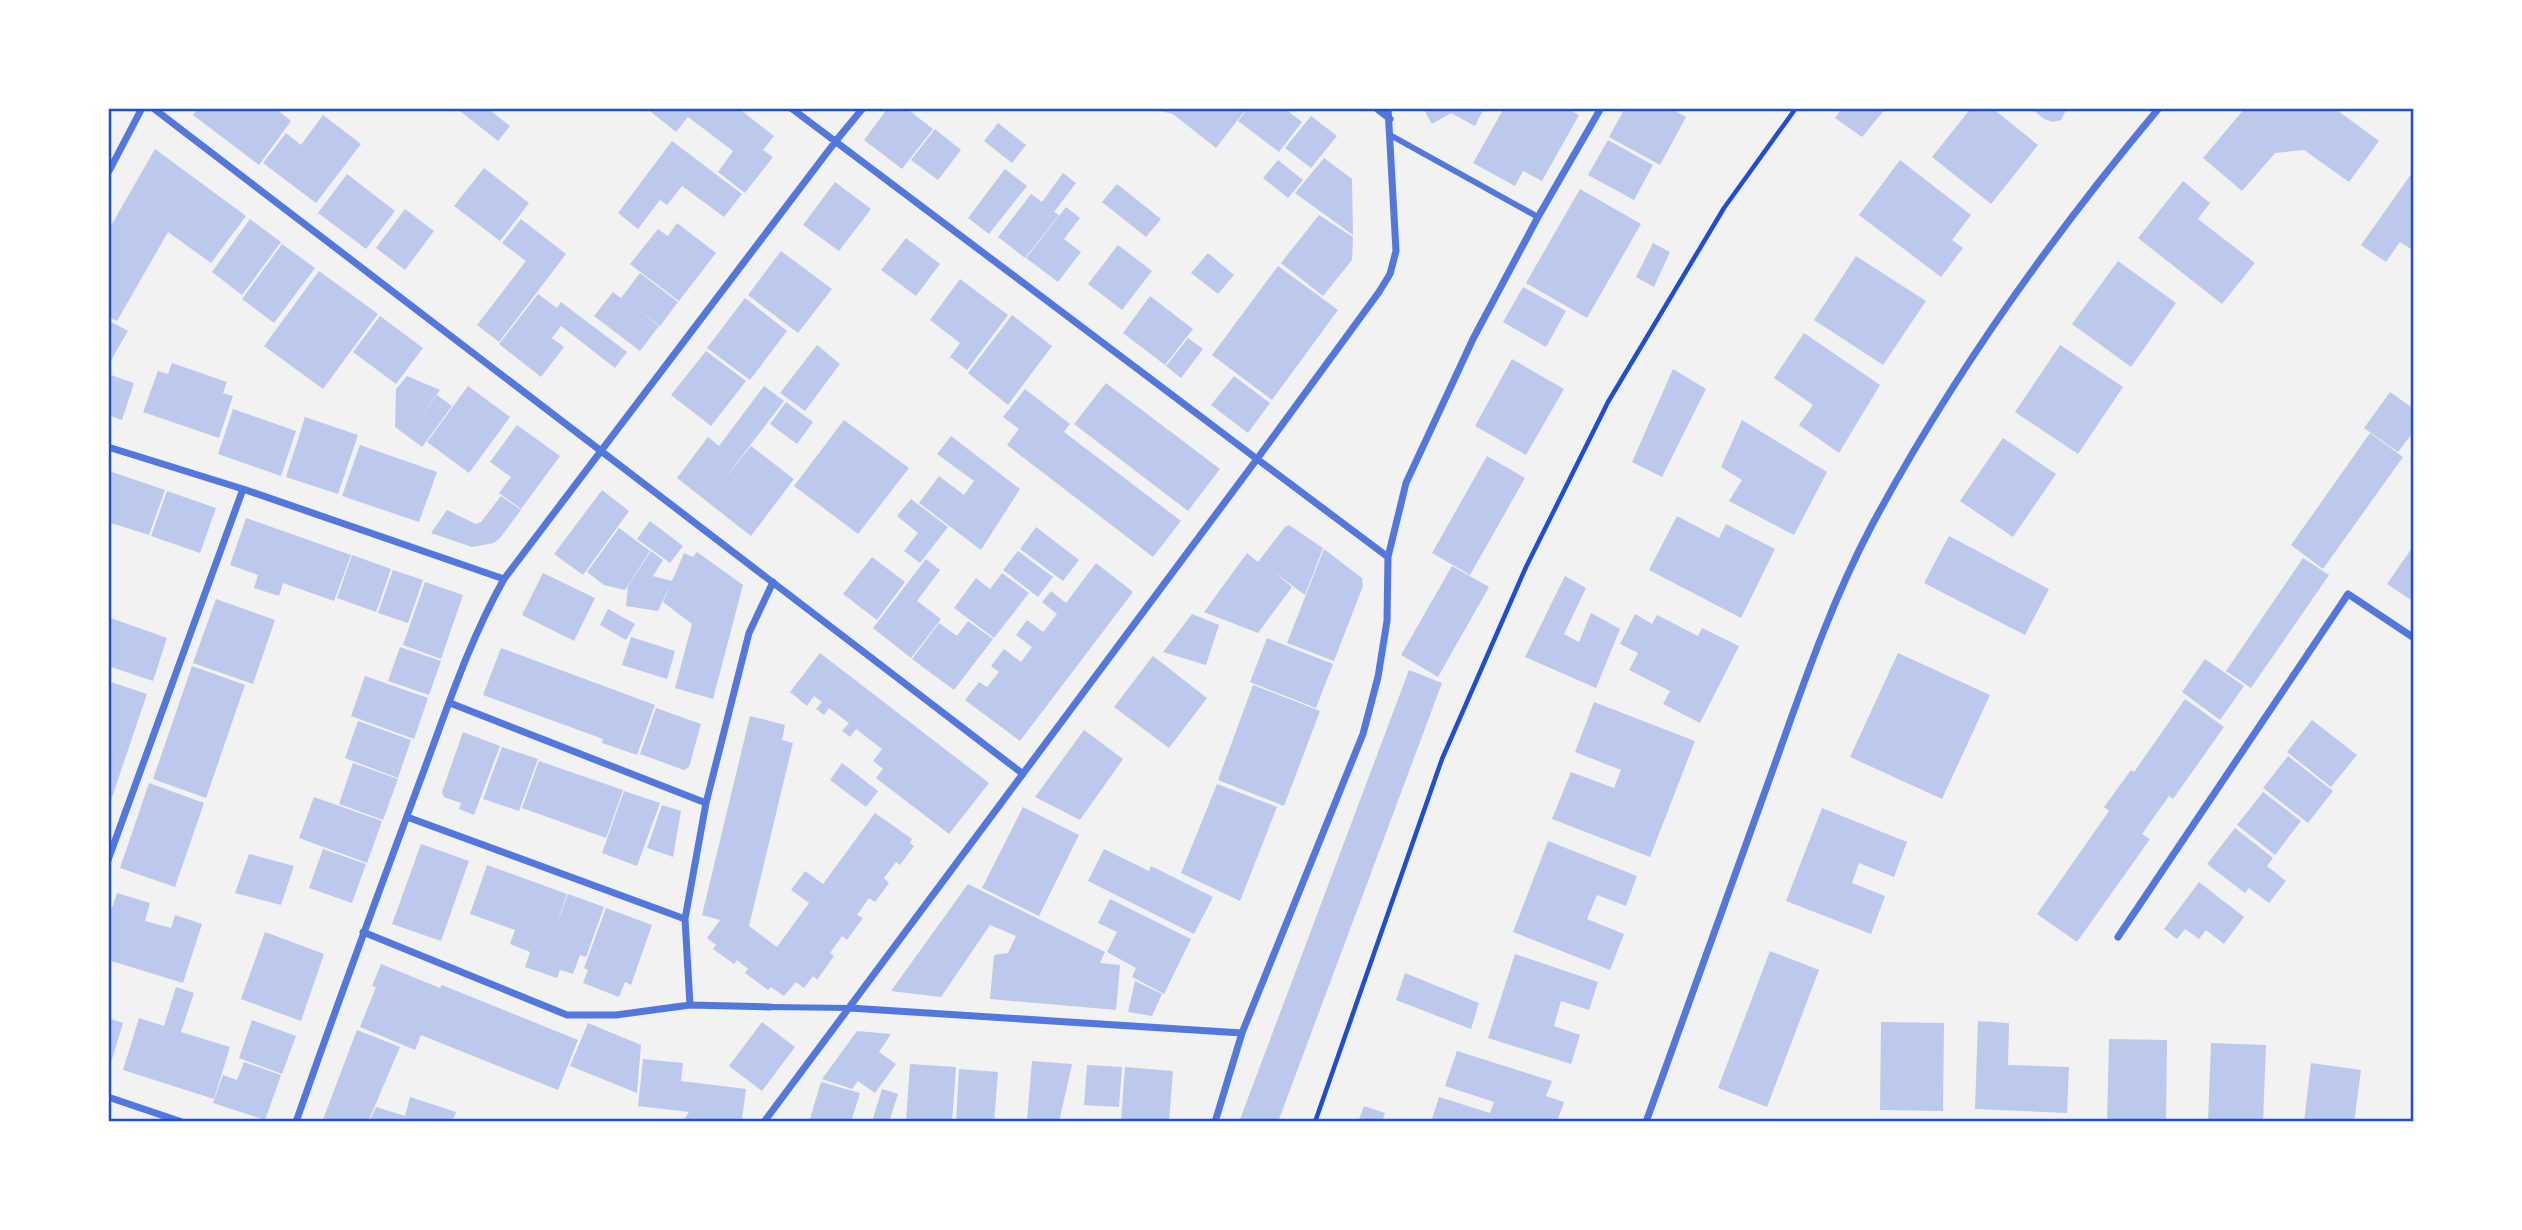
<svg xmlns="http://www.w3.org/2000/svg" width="2522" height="1230" font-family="'Open Sans',sans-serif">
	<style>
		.building { fill: #bdc9ec }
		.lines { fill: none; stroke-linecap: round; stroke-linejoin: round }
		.path { stroke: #1d4ed8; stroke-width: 4.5 }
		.pedestrian { stroke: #5277de; stroke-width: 6 }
		.minor { stroke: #5277de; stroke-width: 7 }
		.neatline { fill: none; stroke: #1d4ed8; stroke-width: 2.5 }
	</style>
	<rect width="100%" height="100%" fill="#f2f2f2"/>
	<!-- building -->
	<path class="building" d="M198 108H275L291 121 259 165 193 115Z
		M456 108H487L510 126 498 141Z
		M646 108H738L774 136 763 150 773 157 745 193 718 172 733 151 688 117 676 132Z
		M888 108H906L933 129 902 169 864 140Z
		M1148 108H1247L1216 148 1173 114Z
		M1248 108H1284L1302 122 1279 152 1238 121Z
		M1423 108H1475L1482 112 1475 126 1451 113 1432 124Z
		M1504 108H1567L1579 115 1542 181 1523 171 1515 186 1473 163Z
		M1625 108H1670L1686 117 1660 165 1609 137Z
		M1842 108H1886L1862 137 1835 118Z
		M1971 108H1992L2038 145 1991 204 1932 157Z
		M2031 108H2067L2061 120 2053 122 2044 119Z
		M2245 108H2334L2379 141 2349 182 2304 150 2275 153 2242 191 2203 158Z
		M323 115 361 144 316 203 263 163 286 133 301 145Z
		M1311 116 1337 136 1311 168 1285 148Z
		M998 123 1026 145 1012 163 984 141Z
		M935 129 961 150 938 180 911 160Z
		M1608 140 1653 165 1634 200 1588 175Z
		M672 141 742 194 724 217 682 186 667 205 660 200 638 229 618 213Z
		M155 149 246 216 211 263 168 232 117 321 108 317V231Z
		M1324 158 1352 179 1353 235 1295 193Z
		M1278 160 1303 180 1288 198 1263 178Z
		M1900 160 1971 215 1952 240 1963 248 1941 277 1859 215Z
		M484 168 529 203 500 241 454 206Z
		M1005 169 1027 186 989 234 968 218Z
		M2414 170V251L2400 242 2386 262 2361 245Z
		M1063 173 1076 183 1054 212 1059 215 1025 258 998 237 1031 194 1042 202Z
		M347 174 395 211 366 249 318 213Z
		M2183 181 2210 203 2198 219 2255 263 2222 304 2138 238Z
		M835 182 871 209 839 251 803 225Z
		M1117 184 1161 219 1146 237 1102 202Z
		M1580 189 1641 224 1587 318 1526 283Z
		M1066 207 1080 218 1064 239 1081 252 1058 282 1026 258Z
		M405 209 434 231 405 270 376 248Z
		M1319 215 1353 237 1352 260 1323 296 1281 263Z
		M250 219 281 242 242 295 212 272Z
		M521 219 566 254 499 342 477 325 526 261 502 243Z
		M677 223 716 253 679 301 630 264 658 229 668 236Z
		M906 238 940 264 916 296 881 270Z
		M1653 243 1670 252 1654 287 1636 277Z
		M282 244 315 268 274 323 242 299Z
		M1118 245 1152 271 1122 310 1088 284Z
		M781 251 832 289 798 333 748 295Z
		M1208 253 1234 275 1218 294 1191 273Z
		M1856 256 1926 301 1883 365 1814 320Z
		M2118 261 2176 303 2131 367 2072 324Z
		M1278 266 1338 310 1272 400 1212 355Z
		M319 271 378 314 323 389 264 346Z
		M640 273 678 302 660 326 634 307 659 326 640 351 594 316 613 292 621 298Z
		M960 279 1008 315 967 370 950 357 960 343 930 320Z
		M1523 287 1566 311 1546 347 1503 322Z
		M538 294 557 308 561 302 627 352 615 368 561 326 552 338 564 347 541 377 499 344Z
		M1150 296 1193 329 1165 365 1123 333Z
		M745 298 787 331 750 380 707 348Z
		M1012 315 1052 346 1008 405 968 373Z
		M380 316 423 348 396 384 353 352Z
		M108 320 128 331 110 362 108 361Z
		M1804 333 1880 385 1839 453 1799 425 1813 405 1774 378Z
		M1188 338 1203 349 1181 378 1166 366Z
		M817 345 840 364 805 411 780 393Z
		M2060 345 2123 387 2078 454 2015 412Z
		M706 351 746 381 711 426 671 395Z
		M1512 359 1564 389 1526 455 1475 426Z
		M172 363 227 382 223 393 233 396 219 438 143 412 158 371 168 374Z
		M1673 369 1706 389 1662 477 1632 462Z
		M108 374 134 383 122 420 108 415Z
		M407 376 440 390 417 422 437 395 452 406 422 447 395 427 396 389Z
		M1234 376 1270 403 1248 433 1211 405Z
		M1106 383 1220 469 1188 511 1074 424Z
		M468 386 510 417 469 473 427 442Z
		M764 386 784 401 722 482 751 446 794 479 751 536 677 478 708 437 719 446Z
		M1025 389 1070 424 1064 432 1181 521 1153 557 1007 445 1019 429 1003 417Z
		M2390 392 2414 409V431L2398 452 2364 428Z
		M786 402 813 422 797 444 770 424Z
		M233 409 296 431 281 476 218 454Z
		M305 417 358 435 338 494 286 477Z
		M844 420 909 468 858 534 794 486Z
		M1742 420 1827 472 1794 535 1729 501 1742 480 1721 467Z
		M517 425 560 456 521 509 499 493 511 477 490 462Z
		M2370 433 2403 457 2323 569 2291 545Z
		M951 436 1020 489 981 550 919 503 939 476 964 495 974 481 937 454Z
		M2003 438 2056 474 2013 537 1960 501Z
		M360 445 437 472 419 522 342 496Z
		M1487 456 1525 478 1470 575 1432 553Z
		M109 471 165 490 149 535 108 522Z
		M602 490 629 511 583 575 554 554Z
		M167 491 216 508 200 553 151 536Z
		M501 496 521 510 500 538 494 543 472 547 431 533 447 510 476 524 481 522Z
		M911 499 948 527 920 563 904 551 918 533 897 516Z
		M1677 516 1719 538 1726 524 1775 549 1741 618 1649 570Z
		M246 518 351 555 334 601 283 583 279 596 254 588 258 575 230 565Z
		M650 521 683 546 670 563 637 539Z
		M1289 525 1323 548 1305 595 1274 572 1292 587 1258 633 1204 612 1247 553 1258 562 1285 527Z
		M1036 527 1079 560 1063 581 1020 549Z
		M619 528 650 551 625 590 604 585 587 572Z
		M1949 536 2049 589 2025 635 1924 583Z
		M2414 545V602L2387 584Z
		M1324 549 1362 578 1363 586 1334 661 1287 643Z
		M651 551 663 560 653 576 672 581 684 553 693 557 697 552 743 585 713 699 675 688 692 624 663 602 671 583 658 611 626 606 628 586Z
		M1018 551 1053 577 1038 597 1003 570Z
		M352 555 391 569 376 612 337 598Z
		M872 557 905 582 877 620 843 594Z
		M2303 558 2329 575 2251 688 2226 671Z
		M926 559 940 570 917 601 941 619 911 658 873 628Z
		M1096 563 1133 592 1020 741 965 700 979 682 987 687 999 672 991 666 1004 649 1021 662 1032 647 1016 635 1027 620 1043 632 1057 614 1042 602 1051 591 1066 603Z
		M1452 566 1489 587 1438 677 1401 655Z
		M393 570 423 580 408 623 378 613Z
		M543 573 595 598 574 641 522 615Z
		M1002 573 1029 593 994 638 954 608 976 578 990 589Z
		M1565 576 1586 588 1564 634 1579 642 1591 613 1620 629 1596 688 1525 657Z
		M425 582 463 595 441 659 403 645Z
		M216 599 275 620 253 684 193 663Z
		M608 609 635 624 626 640 600 625Z
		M1192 614 1219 625 1206 665 1163 652Z
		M1635 614 1652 624 1657 615 1698 636 1702 628 1739 646 1700 723 1663 704 1670 691 1629 670 1638 653 1620 644Z
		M108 617 167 638 153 681 108 666Z
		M968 621 993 639 954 690 912 659 939 623 957 636Z
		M631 637 675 651 667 679 622 665Z
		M1267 638 1333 664 1316 708 1250 682Z
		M400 647 441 661 429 695 388 681Z
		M501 648 655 705 637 755 602 743 603 739 483 695Z
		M820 653 989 783 949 834 876 778 883 769 873 761 882 749 856 729 850 737 842 731 849 723 829 708 824 715 816 709 822 702 814 696 807 706 790 692Z
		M1898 653 1990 695 1942 799 1850 757Z
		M1153 656 1207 698 1169 748 1114 707Z
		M2205 659 2244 686 2220 720 2182 692Z
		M192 666 245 685 206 798 153 779Z
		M1409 670 1442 683 1278 1122H1239Z
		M365 676 428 698 414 739 351 716Z
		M108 681 147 694 109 806H108Z
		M1253 685 1320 711 1284 806 1218 780Z
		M2185 699 2224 727 2173 799 2169 796 2142 834 2150 839 2077 942 2037 914 2109 811 2104 807 2131 770 2134 772Z
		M1594 702 1695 741 1650 857 1552 819 1571 772 1614 788 1621 770 1575 752Z
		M656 708 701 724 689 767 684 770 640 754Z
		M750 716 785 725 782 740 793 743 749 926 777 947 809 903 791 890 805 871 823 884 875 813 912 839 910 843 914 846 900 865 896 862 884 878 889 883 875 902 869 898 857 915 863 918 847 940 842 936 830 953 834 956 817 980 813 976 804 988 796 982 784 996 771 987 768 990 745 973 748 969 737 960 734 964 713 949 716 945 707 938 720 920 702 915Z
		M2312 720 2357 755 2331 787 2287 752Z
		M358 721 411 740 398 778 345 758Z
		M1084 730 1123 759 1080 820 1035 797Z
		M463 732 500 746 474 815 459 809 461 803 444 797 442 792Z
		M502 747 538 759 519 811 483 799Z
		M2288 756 2333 791 2308 823 2263 788Z
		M539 761 623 790 606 838 522 808Z
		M353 763 398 779 383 820 339 804Z
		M842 763 878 791 866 807 830 780Z
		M149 783 204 803 175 887 120 868Z
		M1217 784 1277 807 1240 901 1181 873Z
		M624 791 660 803 637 866 602 853Z
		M2263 792 2301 821 2275 855 2237 825Z
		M314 797 382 821 367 863 299 838Z
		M662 805 681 811 673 857 647 848Z
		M1023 807 1079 835 1039 916 982 888Z
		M1822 808 1907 842 1894 877 1859 863 1852 883 1885 896 1871 934 1786 901Z
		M2235 828 2273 858 2267 866 2286 881 2269 903 2249 888 2245 893 2207 864Z
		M1548 841 1637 876 1626 906 1597 895 1587 919 1624 934 1610 970 1513 932Z
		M421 844 469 861 441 941 392 924Z
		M323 849 366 864 352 903 309 888Z
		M1104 849 1149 871 1151 866 1213 897 1194 934 1088 881Z
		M249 854 294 866 281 905 235 893Z
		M487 865 567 894 555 928 568 894 604 907 586 957 580 955 573 974 560 970 557 978 525 967 530 952 510 944 515 930 470 914Z
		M2199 882 2244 917 2224 944 2206 930 2199 939 2185 929 2177 939 2164 929Z
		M968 884 1105 952 1100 963 1120 965 1116 1010 990 999 994 955 1008 953 1016 936 990 925 941 997 891 991Z
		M117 893 150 903 145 921 171 928 175 915 202 924 183 983 108 960V920Z
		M1110 899 1191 939 1164 994 1132 977 1136 968 1107 952 1117 932 1098 923Z
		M606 908 652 925 631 985 625 982 619 997 583 983 588 970 584 968Z
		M265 932 324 954 301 1021 241 999Z
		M1770 951 1819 970 1767 1107 1718 1088Z
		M1515 954 1598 982 1589 1010 1561 1001 1554 1026 1580 1035 1571 1064 1488 1038Z
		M381 964 440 988 442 985 578 1040 558 1090 421 1035 415 1050 360 1027 376 987 372 986Z
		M1405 973 1479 1003 1471 1029 1396 1000Z
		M1135 981 1162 994 1152 1016 1128 1012Z
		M176 987 194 993 181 1032 230 1047 214 1099 123 1070 139 1018 164 1026Z
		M108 1018 123 1023 109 1069H108Z
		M252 1020 296 1036 282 1074 239 1058Z
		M1978 1021 2009 1023 2008 1065 2069 1067 2067 1113 1975 1109Z
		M762 1022 795 1047 762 1091 729 1066Z
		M1881 1022 1944 1023 1943 1111 1880 1110Z
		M588 1023 641 1045 637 1093 570 1066Z
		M357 1030 400 1047 368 1122H322Z
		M857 1031 891 1034 879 1052 896 1064 875 1093 858 1081 852 1089 822 1079Z
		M2109 1039 2167 1040 2166 1122H2107Z
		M2211 1043 2266 1045 2263 1122H2208Z
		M1457 1051 1552 1081 1546 1096 1564 1102 1557 1122H1431L1439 1097 1490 1113 1494 1102 1445 1086Z
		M643 1059 683 1063 681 1081 746 1089 742 1119 741 1122H682L689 1112 638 1106Z
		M1032 1061 1072 1064 1059 1122 1027 1120Z
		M244 1062 281 1075 265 1120 213 1103 223 1075 237 1080Z
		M2311 1063 2361 1070 2354 1122H2304Z
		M910 1064 956 1067 952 1122H906Z
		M1087 1065 1122 1067 1119 1107 1084 1105Z
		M1125 1067 1173 1071 1169 1122H1121Z
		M959 1069 998 1072 994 1122H956Z
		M821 1082 860 1093 851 1122H809Z
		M882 1089 898 1094 889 1122H872Z
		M410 1097 456 1112 452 1122H369L376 1107 405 1116Z
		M1364 1106 1385 1113 1382 1122H1358Z"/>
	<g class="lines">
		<!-- path -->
		<path class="path" d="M1315 1122 1442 759 1526 567 1608 402 1724 208 1796 108"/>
		<!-- pedestrian -->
		<path class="pedestrian" d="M1390 135 1538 217
			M770 1007 849 1008"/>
		<!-- minor -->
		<path class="minor" d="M153 108 1023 774
			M1376 108 1390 119
			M108 173 142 108
			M108 447 243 489 504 579
			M1388 557 1257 459 1379 292 1390 274 1396 251 1388 108
			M450 703 706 803
			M407 817 685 919
			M108 860 243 489
			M363 932 567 1015H616L690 1005 770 1007
			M2118 937 2348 594 2414 638
			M690 1005 685 919 706 803 749 633 773 582
			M849 1008 1242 1033
			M108 1097 182 1122
			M296 1122C336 1007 378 894 420 781 446 712 468 643 504 579L835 142 863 108
			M764 1122 1257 459 791 108
			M1215 1122 1242 1033 1363 734 1378 677 1387 621 1388 557 1406 483 1473 339 1538 217 1601 108
			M1646 1122C1686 1010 1726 898 1767 786 1799 697 1828 608 1872 525 1952 376 2051 237 2159 108"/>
	</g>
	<!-- border -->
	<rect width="2522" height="1230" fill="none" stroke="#ffffff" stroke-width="220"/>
	<rect x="110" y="110" width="2302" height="1010" class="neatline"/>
</svg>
